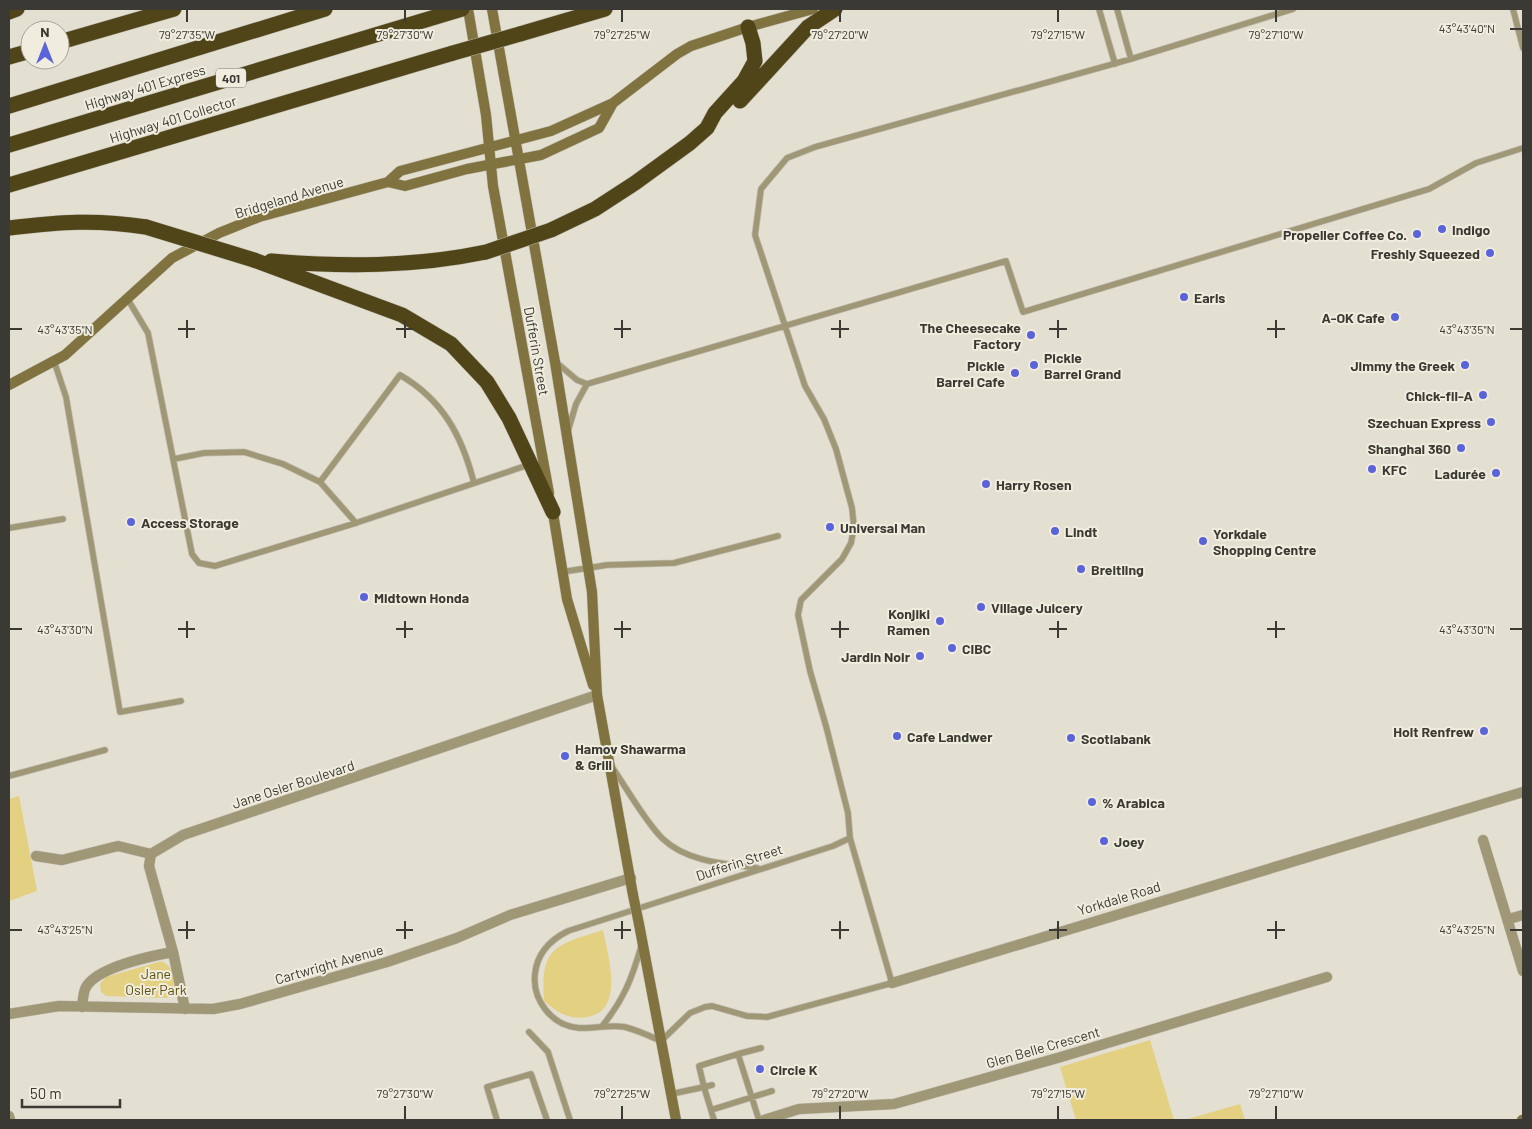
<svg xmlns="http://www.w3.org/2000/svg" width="1532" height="1129" font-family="Barlow,sans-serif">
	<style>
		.green { fill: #e3d081 }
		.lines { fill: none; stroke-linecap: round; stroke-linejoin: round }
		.lane-casing { stroke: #bebaae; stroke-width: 7 }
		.street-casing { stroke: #bebaae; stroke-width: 11 }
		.secondary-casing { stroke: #bebaae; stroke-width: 11 }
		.highway-casing { stroke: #bebaae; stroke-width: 16 }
		.lane { stroke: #9f9775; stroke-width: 5.5 }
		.street { stroke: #9f9775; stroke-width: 10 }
		.secondary { stroke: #80733f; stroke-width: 10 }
		.highway { stroke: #504518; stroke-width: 15 }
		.secondary-bridge-casing { stroke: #bebaae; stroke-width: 11; stroke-linecap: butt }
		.highway-bridge-casing { stroke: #bebaae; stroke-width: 16; stroke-linecap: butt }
		.secondary-bridge { stroke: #80733f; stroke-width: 10 }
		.highway-bridge { stroke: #504518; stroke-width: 15 }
		.ticks { fill: none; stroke: #3a3933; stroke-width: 2 }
		.poi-dot { fill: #5b63db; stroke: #f0edde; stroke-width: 2 }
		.labels { text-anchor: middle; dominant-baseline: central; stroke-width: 4; stroke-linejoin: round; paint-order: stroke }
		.shield { fill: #f0edde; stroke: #716f66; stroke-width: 1 }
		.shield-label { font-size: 12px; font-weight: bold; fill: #3a3933 }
		.street-label { font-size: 14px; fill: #3a3933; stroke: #f0edde }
		.poi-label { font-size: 14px; font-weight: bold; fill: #3a3933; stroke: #f0edde; text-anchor: start }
		.park-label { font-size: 14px; fill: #5d4e0b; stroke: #f0edde }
		.ticks-label { font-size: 12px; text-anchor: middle; fill: #3a3933; stroke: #f0edde; stroke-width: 4; stroke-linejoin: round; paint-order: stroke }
	</style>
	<rect width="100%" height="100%" fill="#e3dfd1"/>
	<!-- green -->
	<path class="green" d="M19 796 37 891 9 901V799Z
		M603 930C608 956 625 1010 588 1017 569 1020 558 1013 544 1001 540 946 556 945 603 930Z
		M162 961C175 968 181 989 167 998L106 996 101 992 100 984 106 977Z
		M1150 1040 1174 1120H1076L1060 1067Z
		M1240 1104 1245 1120H1184Z"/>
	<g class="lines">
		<defs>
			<path id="lane" d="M1099 9 1115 64
				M1117 9 1131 59
				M1513 9 1523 48
				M127 298 148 333 192 554 199 563 215 566 356 523 531 464
				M54 361 66 397 120 712 181 701
				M557 363 577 380 587 384 1006 261 1023 312 1429 189 1476 163 1523 148
				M568 431 576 404 587 384
				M174 459 204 453 244 452 283 464 320 482 356 523
				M320 482 400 375C443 400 462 436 474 483
				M9 528 63 519
				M562 572 607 565 674 563 778 536
				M612 767C626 787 646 823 663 839 687 862 727 864 757 868
				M9 776 105 750
				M850 838 833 846 568 931C550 940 537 953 535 974 532 1000 552 1026 579 1028 595 1029 609 1024 625 1027 637 1030 650 1036 661 1041L690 1013 705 1007 712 1006 747 1016 767 1017 892 983 850 838 848 813 826 726 810 671 798 615 801 600 842 559 851 543 854 527 852 508 836 449 824 419 805 386 755 235 761 189 787 158 815 147 1131 59 1293 9
				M603 1025C624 999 632 978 641 947
				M529 1032 548 1052 570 1120
				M738 1054 761 1048
				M712 1085 704 1087 699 1066 738 1054 759 1120
				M671 1094 704 1087 714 1120
				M711 1110 772 1091
				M497 1120 487 1087 531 1074 547 1120"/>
			<path id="street" d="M1483 840 1523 971
				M36 856 62 860 118 846 151 854
				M1509 919 1523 915
				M892 983 1523 792
				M82 1007C83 1001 83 992 86 987 98 967 151 956 173 952
				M185 1009 173 952 149 866 151 854 183 835 597 695
				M9 1014 59 1006 213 1009 240 1004 387 962 457 938 510 915 631 878
				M9 1116 10 1120
				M764 1120 799 1109 894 1104 1061 1057 1327 977"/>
			<path id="secondary" d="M468 9 486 115 493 186 549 493
				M492 9 555 362 592 592 597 695 633 895
				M388 182 400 171 551 131 613 103 677 54 691 46 748 27 813 9
				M9 385 65 355 172 258 219 233 259 217 388 182 405 186 467 169 541 155 599 128 613 103
				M552 507 567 599 593 685
				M639 924 676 1120
				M1522 1120H1523"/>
			<path id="highway" d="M9 12 17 9
				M520 34 605 9
				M60 42 174 9
				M9 57 30 51
				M740 101 808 27 835 9
				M9 106 325 9
				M9 145 462 9
				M9 185 453 53
				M9 228C60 222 95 219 146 227
				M551 230 595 209 635 183 690 143 707 128 715 113 744 81 755 61 753 43 748 27
				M254 260 402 315 451 344 487 382 509 418 553 512
				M271 261C344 267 414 267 486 252"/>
		</defs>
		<!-- lane casing -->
		<use href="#lane" class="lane-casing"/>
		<!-- street casing -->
		<use href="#street" class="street-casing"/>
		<!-- secondary casing -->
		<use href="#secondary" class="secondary-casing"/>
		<!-- highway casing -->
		<use href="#highway" class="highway-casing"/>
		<!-- lane -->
		<use href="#lane" class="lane"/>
		<!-- street -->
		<use href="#street" class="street"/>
		<!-- secondary -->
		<use href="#secondary" class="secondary"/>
		<!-- highway -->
		<use href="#highway" class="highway"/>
		<defs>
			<path id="secondary-bridge" d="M633 895 639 924"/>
			<path id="highway-bridge" d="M453 53 520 34
				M146 227 254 260
				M486 252 551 230"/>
		</defs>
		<!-- secondary-bridge casing -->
		<use href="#secondary-bridge" class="secondary-bridge-casing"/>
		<!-- highway-bridge casing -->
		<use href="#highway-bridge" class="highway-bridge-casing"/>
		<!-- secondary-bridge -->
		<use href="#secondary-bridge" class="secondary-bridge"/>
		<!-- highway-bridge -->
		<use href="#highway-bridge" class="highway-bridge"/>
	</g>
	<!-- ticks -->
	<path class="ticks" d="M187 10V22M405 10V22M622 10V22M840 10V22M1058 10V22M1276 10V22M1510 29H1522M187 320V338M405 320V338M622 320V338M840 320V338M1058 320V338M1276 320V338M10 329H22M178 329H195M396 329H413M614 329H631M831 329H849M1049 329H1067M1267 329H1285M1510 329H1522M187 621V638M405 621V638M622 621V638M840 621V638M1058 621V638M1276 621V638M10 629H22M178 629H195M396 629H413M614 629H631M831 629H849M1049 629H1067M1267 629H1285M1510 629H1522M187 921V939M405 921V939M622 921V939M840 921V939M1058 921V939M1276 921V939M10 930H22M178 930H195M396 930H413M614 930H631M831 930H849M1049 930H1067M1267 930H1285M1510 930H1522M405 1106V1119M622 1106V1119M840 1106V1119M1058 1106V1119M1276 1106V1119"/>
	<!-- markers -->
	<g class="poi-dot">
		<circle cx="1442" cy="229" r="5"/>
		<circle cx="1417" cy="234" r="5"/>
		<circle cx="1490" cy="253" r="5"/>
		<circle cx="1184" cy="297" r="5"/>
		<circle cx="1395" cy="317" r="5"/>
		<circle cx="1031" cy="335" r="5"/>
		<circle cx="1034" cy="365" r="5"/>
		<circle cx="1465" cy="365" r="5"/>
		<circle cx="1015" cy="373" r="5"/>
		<circle cx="1483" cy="395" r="5"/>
		<circle cx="1491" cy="422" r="5"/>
		<circle cx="1461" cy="448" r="5"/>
		<circle cx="1372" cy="469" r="5"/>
		<circle cx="1496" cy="473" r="5"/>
		<circle cx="986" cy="484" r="5"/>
		<circle cx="131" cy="522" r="5"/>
		<circle cx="830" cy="527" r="5"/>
		<circle cx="1055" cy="531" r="5"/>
		<circle cx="1203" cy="541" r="5"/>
		<circle cx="1081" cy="569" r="5"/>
		<circle cx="364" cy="597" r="5"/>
		<circle cx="981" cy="607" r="5"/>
		<circle cx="940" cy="621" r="5"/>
		<circle cx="952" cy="648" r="5"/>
		<circle cx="920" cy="656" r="5"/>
		<circle cx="1484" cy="731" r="5"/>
		<circle cx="897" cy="736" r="5"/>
		<circle cx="1071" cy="738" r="5"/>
		<circle cx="565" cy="756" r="5"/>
		<circle cx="1092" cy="802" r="5"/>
		<circle cx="1104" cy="841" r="5"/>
		<circle cx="760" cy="1069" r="5"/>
	</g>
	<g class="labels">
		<!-- shield labels -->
		<rect class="shield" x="216" y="68.5" width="30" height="19" rx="4"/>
		<g class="shield-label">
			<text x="231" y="78">401</text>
		</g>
		<!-- street labels -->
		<g class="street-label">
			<text transform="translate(145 87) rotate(-17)">Highway 401 Express</text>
			<text transform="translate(173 119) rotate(-17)">Highway 401 Collector</text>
			<text transform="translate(289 197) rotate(-17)">Bridgeland Avenue</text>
			<text transform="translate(537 351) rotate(80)">Dufferin Street</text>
			<text transform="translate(293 784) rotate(-18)">Jane Osler Boulevard</text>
			<text transform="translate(739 862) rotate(-18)">Dufferin Street</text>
			<text transform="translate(1119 898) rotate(-17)">Yorkdale Road</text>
			<text transform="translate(329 964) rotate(-16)">Cartwright Avenue</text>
			<text transform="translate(1043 1047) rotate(-16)">Glen Belle Crescent</text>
		</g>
		<!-- poi labels -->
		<g class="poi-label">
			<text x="1452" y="229">Indigo</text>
			<text x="1407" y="234" text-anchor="end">Propeller Coffee Co.</text>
			<text x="1480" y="253" text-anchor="end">Freshly Squeezed</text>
			<text x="1194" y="297">Earls</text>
			<text x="1385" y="317" text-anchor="end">A-OK Cafe</text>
			<text x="1021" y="327" text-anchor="end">The Cheesecake<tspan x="1021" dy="16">Factory</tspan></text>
			<text x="1044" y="357">Pickle<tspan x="1044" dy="16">Barrel Grand</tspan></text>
			<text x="1005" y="365" text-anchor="end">Pickle<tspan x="1005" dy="16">Barrel Cafe</tspan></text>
			<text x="1455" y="365" text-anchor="end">Jimmy the Greek</text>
			<text x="1473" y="395" text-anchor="end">Chick-fil-A</text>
			<text x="1481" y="422" text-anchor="end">Szechuan Express</text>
			<text x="1451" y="448" text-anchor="end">Shanghai 360</text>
			<text x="1382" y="469">KFC</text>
			<text x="1486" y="473" text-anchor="end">Ladurée</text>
			<text x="996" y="484">Harry Rosen</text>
			<text x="141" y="522">Access Storage</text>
			<text x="840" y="527">Universal Man</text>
			<text x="1065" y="531">Lindt</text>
			<text x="1213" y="533">Yorkdale<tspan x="1213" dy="16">Shopping Centre</tspan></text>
			<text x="1091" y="569">Breitling</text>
			<text x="374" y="597">Midtown Honda</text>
			<text x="991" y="607">Village Juicery</text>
			<text x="930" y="613" text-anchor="end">Konjiki<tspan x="930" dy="16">Ramen</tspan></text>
			<text x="962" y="648">CIBC</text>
			<text x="910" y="656" text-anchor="end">Jardin Noir</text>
			<text x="1474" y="731" text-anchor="end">Holt Renfrew</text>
			<text x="907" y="736">Cafe Landwer</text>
			<text x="1081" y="738">Scotiabank</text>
			<text x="575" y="748">Hamov Shawarma<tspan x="575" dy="16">&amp; Grill</tspan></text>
			<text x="1102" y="802">% Arabica</text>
			<text x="1114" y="841">Joey</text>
			<text x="770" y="1069">Circle K</text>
		</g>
		<!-- park labels -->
		<g class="park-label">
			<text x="156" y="973">Jane<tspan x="156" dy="16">Osler Park</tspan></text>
		</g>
	</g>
	<g class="ticks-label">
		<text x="1467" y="33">43°43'40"N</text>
		<text x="187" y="39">79°27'35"W</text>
		<text x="405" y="39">79°27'30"W</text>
		<text x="622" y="39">79°27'25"W</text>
		<text x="840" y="39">79°27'20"W</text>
		<text x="1058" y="39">79°27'15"W</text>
		<text x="1276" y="39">79°27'10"W</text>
		<text x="65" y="334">43°43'35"N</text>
		<text x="1467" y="334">43°43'35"N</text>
		<text x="65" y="634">43°43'30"N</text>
		<text x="1467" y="634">43°43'30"N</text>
		<text x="65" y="934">43°43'25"N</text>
		<text x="1467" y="934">43°43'25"N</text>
		<text x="405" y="1098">79°27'30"W</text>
		<text x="622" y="1098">79°27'25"W</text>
		<text x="840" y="1098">79°27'20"W</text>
		<text x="1058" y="1098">79°27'15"W</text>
		<text x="1276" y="1098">79°27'10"W</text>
	</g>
	<!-- border -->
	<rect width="1532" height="1129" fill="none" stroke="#3a3933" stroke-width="20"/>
	<!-- north arrow -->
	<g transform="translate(45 45)"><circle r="24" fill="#f0edde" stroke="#a7a59a"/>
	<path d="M0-4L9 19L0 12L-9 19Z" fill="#5b63db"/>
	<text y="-8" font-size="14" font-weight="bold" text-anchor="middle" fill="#3a3933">N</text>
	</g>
	<!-- scale -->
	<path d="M22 1099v8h98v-8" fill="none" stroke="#3a3933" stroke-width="2.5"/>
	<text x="30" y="1099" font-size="15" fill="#3a3933" stroke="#f0edde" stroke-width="4" paint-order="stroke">50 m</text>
</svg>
